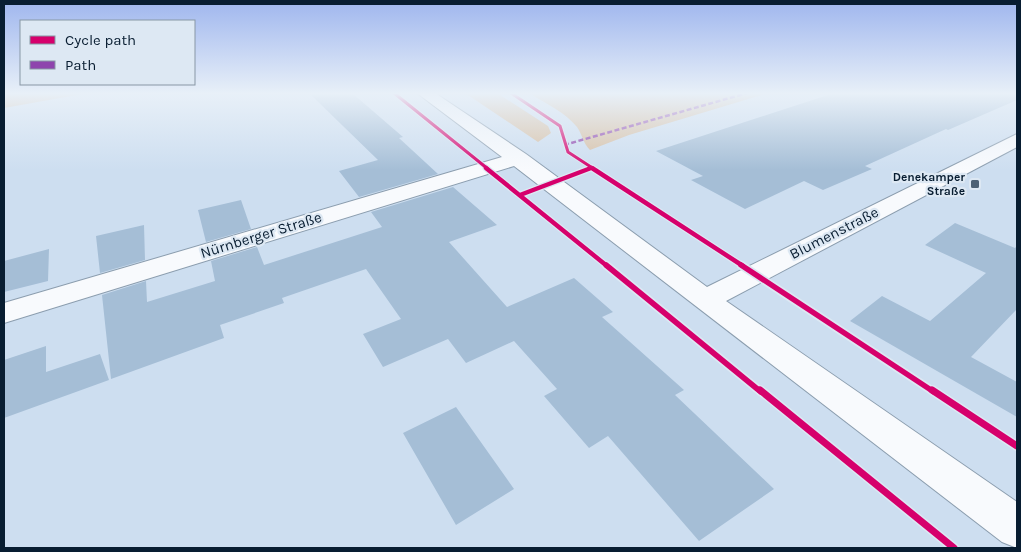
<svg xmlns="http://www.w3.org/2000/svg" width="1021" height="552" font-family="Karla,sans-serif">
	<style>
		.green { fill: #d7c0a5 }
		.building { fill: #a5bed6 }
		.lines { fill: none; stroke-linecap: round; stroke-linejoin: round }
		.minor-casing { stroke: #8b9dae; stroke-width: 2 }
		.minor { fill: #f8fafd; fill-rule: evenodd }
		.quiet { stroke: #8e44ad; stroke-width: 2.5; stroke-dasharray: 5 2.5; stroke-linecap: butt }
		.cycleway-far3-casing { stroke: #dde8f3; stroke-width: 5 }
		.cycleway-far2-casing { stroke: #dde8f3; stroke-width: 7 }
		.cycleway-far1-casing { stroke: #dde8f3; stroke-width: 9 }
		.cycleway-casing { stroke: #dde8f3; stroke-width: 10 }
		.cycleway-far3 { stroke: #d6006c; stroke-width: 3 }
		.cycleway-far2 { stroke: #d6006c; stroke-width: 4.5 }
		.cycleway-far1 { stroke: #d6006c; stroke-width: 5.5 }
		.cycleway { stroke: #d6006c; stroke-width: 7 }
		.poi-dot { fill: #4d6174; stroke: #dde8f3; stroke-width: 2 }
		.labels { text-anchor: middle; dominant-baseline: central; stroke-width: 4.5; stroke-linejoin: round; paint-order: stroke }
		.far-poi-label { font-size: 12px; font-weight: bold; fill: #081d31; stroke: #dde8f3; text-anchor: end }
		.street-label { font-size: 15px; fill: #081d31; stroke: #dde8f3 }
	</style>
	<rect width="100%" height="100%" fill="#cddef0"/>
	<!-- green -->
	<path class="green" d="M4 93H88L4 108Z
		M465 93H497L548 126 551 133 538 142Z
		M529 93H768L629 135 590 150C583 143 582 134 577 127 565 112 545 103 529 93Z"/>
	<!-- building -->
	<path class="building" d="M309 93H352L403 137 399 138 438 174 359 197 339 171 378 160Z
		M834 93H1017V100L948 130 946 129 865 166 872 169 823 190 804 181 745 209 691 180 703 176 656 151Z
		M453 187 497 225 449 242 507 307 574 278 613 312 602 317 684 390 675 395 774 489 699 541 608 436 589 448 544 396 557 389 514 341 466 363 448 339 383 367 363 334 401 319 366 269 282 298 284 303 220 325 224 338 111 379 102 295 146 281 147 302 215 281 211 261 257 247 264 265 382 227 371 212Z
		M241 200 251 229 206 242 198 210Z
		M955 223 1015 248 1017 246V309L971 357 1017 382V417L850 321 882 296 930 321 986 273 925 245Z
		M144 225 145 260 100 273 96 236Z
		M49 249 48 281 4 292V261Z
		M46 346V372L100 354 109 380 4 418V360Z
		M456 407 514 489 456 525 403 433Z"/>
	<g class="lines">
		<defs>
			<path id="minor" d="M417 93H435L526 154 707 287 1017 134V147L726 301 1017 502V548L1002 542 514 166 4 323V303L502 157Z"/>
		</defs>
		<!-- minor casing -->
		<use href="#minor" class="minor-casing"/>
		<!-- minor -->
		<use href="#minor" class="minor"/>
		<!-- quiet -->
		<path class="quiet" d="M564 145 747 93"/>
		<defs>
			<path id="cycleway-far3" d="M394 93 488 169
				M511 93 560 126 568 152 594 169
				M588 169 591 168"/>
			<path id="cycleway-far2" d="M486 168 607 266
				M592 168 743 266
				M520 195 591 168"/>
			<path id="cycleway-far1" d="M606 265 761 392
				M741 265 934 392"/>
			<path id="cycleway" d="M760 390 954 548
				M932 390 1017 446"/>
		</defs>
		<!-- cycleway-far3 casing -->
		<use href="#cycleway-far3" class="cycleway-far3-casing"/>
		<!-- cycleway-far2 casing -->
		<use href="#cycleway-far2" class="cycleway-far2-casing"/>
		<!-- cycleway-far1 casing -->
		<use href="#cycleway-far1" class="cycleway-far1-casing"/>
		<!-- cycleway casing -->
		<use href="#cycleway" class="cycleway-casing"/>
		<!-- cycleway-far3 -->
		<use href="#cycleway-far3" class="cycleway-far3"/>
		<!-- cycleway-far2 -->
		<use href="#cycleway-far2" class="cycleway-far2"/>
		<!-- cycleway-far1 -->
		<use href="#cycleway-far1" class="cycleway-far1"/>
		<!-- cycleway -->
		<use href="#cycleway" class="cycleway"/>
	</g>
	<!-- sky -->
	<linearGradient id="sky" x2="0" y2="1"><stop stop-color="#9fb6ee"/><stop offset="0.55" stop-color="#e8f0f8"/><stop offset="1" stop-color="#e8f0f8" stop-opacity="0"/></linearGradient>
	<rect width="1021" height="170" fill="url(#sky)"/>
	<!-- markers -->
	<rect class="poi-dot" x="970" y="179" width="10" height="10" rx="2.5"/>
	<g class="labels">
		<!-- far-poi labels -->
		<g class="far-poi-label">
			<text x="965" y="177">Denekamper<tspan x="965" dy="14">Straße</tspan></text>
		</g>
		<!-- street labels -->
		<g class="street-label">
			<text transform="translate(834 233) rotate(-27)">Blumenstraße</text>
			<text transform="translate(261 235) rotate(-17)">Nürnberger Straße</text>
		</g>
	</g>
	<!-- border -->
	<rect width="1021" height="552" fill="none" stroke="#081d31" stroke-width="10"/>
	<!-- legend -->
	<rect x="20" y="20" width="175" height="65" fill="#dde8f3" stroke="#8897a5"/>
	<rect x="30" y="36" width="25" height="8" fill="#d6006c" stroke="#8897a5"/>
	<text x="65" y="45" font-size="15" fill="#081d31">Cycle path</text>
	<rect x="30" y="61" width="25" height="8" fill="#8e44ad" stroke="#8897a5"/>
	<text x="65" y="70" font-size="15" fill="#081d31">Path</text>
</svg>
